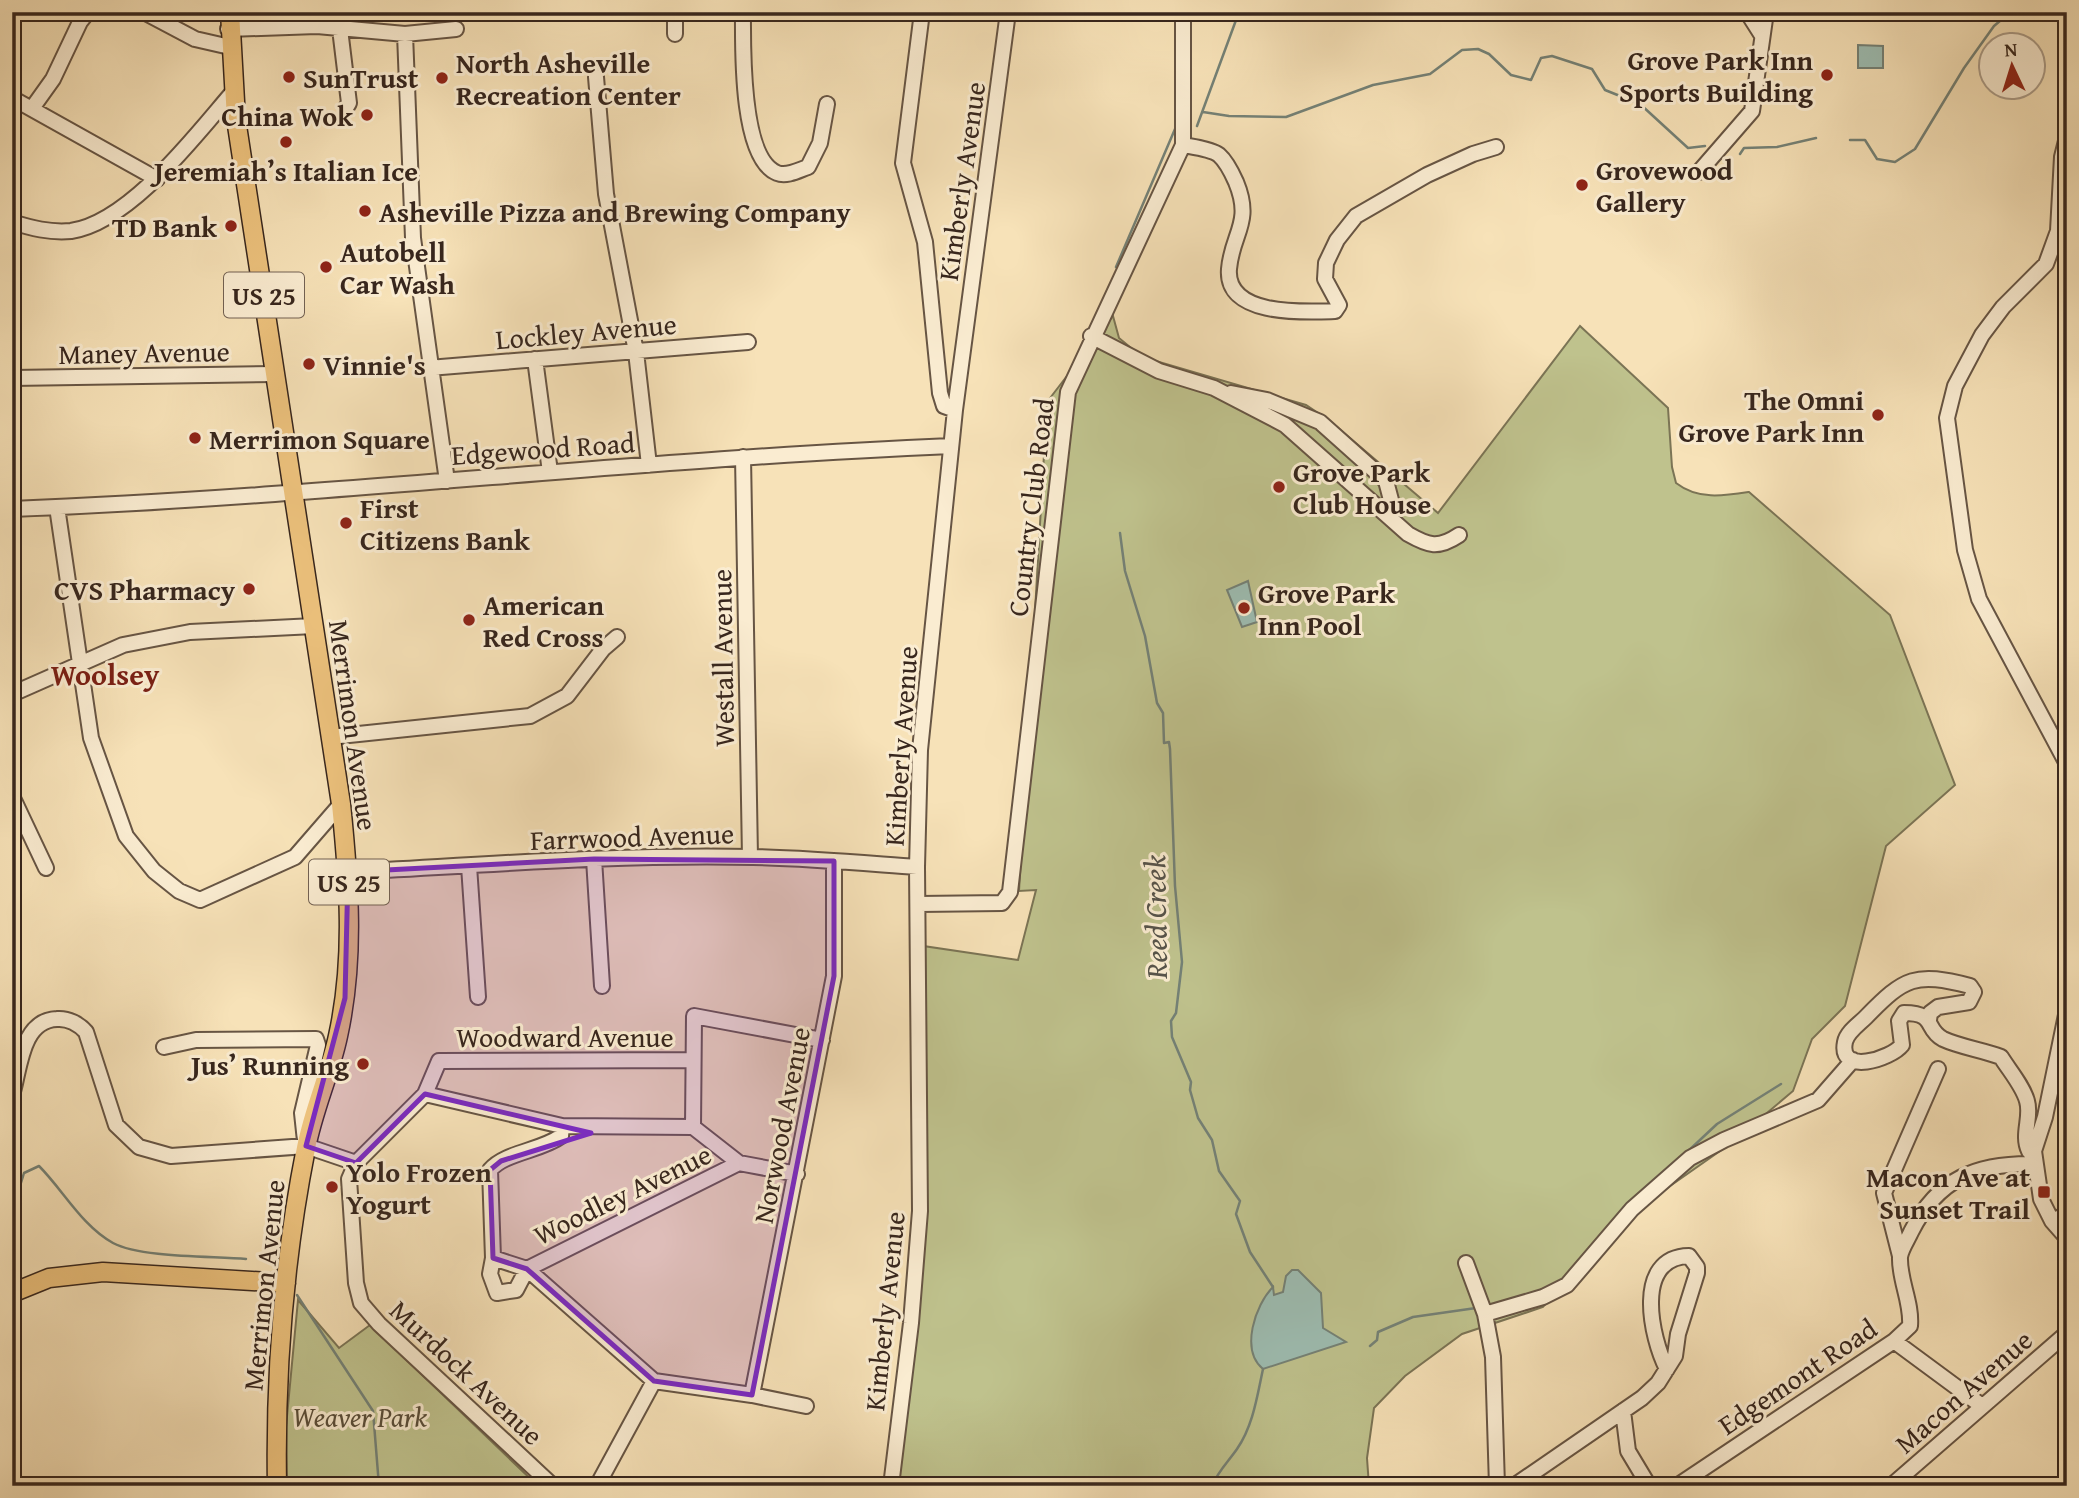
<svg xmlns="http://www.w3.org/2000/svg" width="2079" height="1498" font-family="'Gentium Book Plus',serif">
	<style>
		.green { fill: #bfc28d; stroke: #7b7455; stroke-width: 2 }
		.water { fill: #9dbdb2; stroke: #748176; stroke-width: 2 }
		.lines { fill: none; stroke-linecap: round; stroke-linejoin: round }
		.stream { stroke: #748176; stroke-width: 2.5 }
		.minor-casing { stroke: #675544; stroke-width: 18 }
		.major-casing { stroke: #37261d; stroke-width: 21 }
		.minor { stroke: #faecd1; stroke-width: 14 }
		.major { stroke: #ecc17c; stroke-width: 18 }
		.marked { fill: #7b2cbf; fill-opacity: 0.2; stroke: #7b2cbf; stroke-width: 5; stroke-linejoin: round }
		.poi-dot { fill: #8f2418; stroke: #faecd1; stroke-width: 2.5 }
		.labels { text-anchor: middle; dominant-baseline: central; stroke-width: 6; stroke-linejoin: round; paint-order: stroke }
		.shield { fill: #faecd1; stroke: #726153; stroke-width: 2 }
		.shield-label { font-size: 26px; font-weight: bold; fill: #37261d }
		.poi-label { font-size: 28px; font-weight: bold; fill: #37261d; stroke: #faecd1; text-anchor: start }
		.street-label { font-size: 28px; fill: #37261d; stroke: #faecd1 }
		.park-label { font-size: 28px; font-style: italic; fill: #594d39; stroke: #faecd1 }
		.neighbourhood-label { font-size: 30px; font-weight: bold; fill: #7a1f14; stroke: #faecd1 }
		.water-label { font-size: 30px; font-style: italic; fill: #56534a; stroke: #faecd1 }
	</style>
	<rect width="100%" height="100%" fill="#f7e2b8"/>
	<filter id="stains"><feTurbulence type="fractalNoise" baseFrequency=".00286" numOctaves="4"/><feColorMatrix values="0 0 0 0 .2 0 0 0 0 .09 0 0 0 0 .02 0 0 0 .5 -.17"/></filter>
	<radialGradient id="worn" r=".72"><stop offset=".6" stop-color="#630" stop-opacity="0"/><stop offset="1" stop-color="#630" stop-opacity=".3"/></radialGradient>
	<!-- green -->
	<path class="green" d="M1113 316 1119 338 1142 357 1306 405 1330 421 1438 513 1580 326 1668 408 1672 467 1676 483C1698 500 1723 496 1749 492L1890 615 1955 785 1886 846 1845 1006 1812 1039 1793 1091 1730 1144 1613 1226 1543 1307 1462 1334 1405 1376 1374 1408 1367 1458 1369 1486H896L912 1357 923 946 1018 960 1036 890 1019 891 1047 402Z
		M298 1300 339 1348 370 1325 538 1486H287L286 1427Z"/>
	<!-- water -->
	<path class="water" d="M1858 45 1883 46V68H1858Z
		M1248 581 1257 622 1242 627 1227 590Z
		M1292 1270H1298L1321 1293 1323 1328 1346 1342 1263 1369C1240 1350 1255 1305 1273 1287L1274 1295 1283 1292 1286 1276Z"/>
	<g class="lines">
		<!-- stream -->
		<path class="stream" d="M2041 12 2067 17
			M1203 112 1229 116 1286 117 1373 85 1430 74 1462 50 1478 49 1489 54 1511 75 1531 80 1541 58 1552 56 1592 69 1605 90 1640 104 1688 148 1705 146
			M1197 126 1239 12
			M1850 140H1865L1877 159 1895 162 1915 149 1964 68 1994 26 2007 15 2032 12
			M1740 154 1744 148 1777 147 1816 138
			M1116 267 1175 129
			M1120 533 1125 571 1145 636 1157 703 1163 713 1164 743 1169 742 1170 749 1175 886 1182 962 1176 1013 1171 1021 1172 1037 1191 1082 1190 1090 1198 1118 1212 1140 1219 1171 1240 1201 1236 1214 1250 1252 1273 1287
			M1685 1154 1717 1124 1781 1084
			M12 1212 24 1173 39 1166C63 1190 82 1226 113 1243 141 1258 213 1256 246 1259
			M297 1295 373 1411 379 1486
			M1370 1346 1377 1340 1378 1332 1413 1317 1476 1308
			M1212 1486C1218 1471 1228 1462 1237 1449 1253 1426 1257 1397 1263 1369"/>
		<defs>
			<path id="minor" d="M144 12 195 39 230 47
				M675 12V34
				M743 12C743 45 740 158 777 173 787 177 799 170 808 167L820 143 827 104
				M922 12 903 163 925 242 940 393 944 406 955 410
				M1747 12 1761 34
				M228 29 317 26 405 34 456 29
				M340 29 349 103 346 108
				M405 34 413 238 447 481
				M596 77 606 194 636 352 649 465
				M12 98 157 179
				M33 107 53 79 80 22 88 12
				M2067 137 2062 157 2058 231 2046 264 2003 307 1982 335 1955 386 1947 418 1965 550 1979 599 2067 764
				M1183 145C1193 147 1211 149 1219 155 1227 162 1232 173 1236 182 1253 223 1232 233 1229 269 1225 317 1305 312 1335 311L1339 305 1325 279 1326 263 1337 240 1356 216 1427 175 1473 154 1496 147
				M1699 172 1752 111 1766 12
				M12 222C31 228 50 233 71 231 130 222 195 136 233 92
				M1091 336 1159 371 1214 388 1285 425 1408 534C1429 546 1438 549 1459 535
				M535 359 550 472
				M429 368 748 342
				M12 378 276 374
				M1231 393 1267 400 1320 422 1386 481 1391 500 1387 514
				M743 457 750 857
				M57 507 91 738 126 836 154 871 179 891 200 900 295 857 341 804
				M12 509C326 497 638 459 951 446
				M12 694 123 645 190 632 314 626
				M330 737 530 716 567 696 603 649 617 637
				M12 796 46 868
				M594 859 602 986
				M469 866 478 997
				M348 872C483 865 618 854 753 857 808 858 862 863 917 867
				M919 904 1002 903 1010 892 1068 392 1183 145V12
				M2067 1010 2045 1117 2034 1151 2041 1199 2052 1221 2067 1238
				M1929 1020 1930 1013 1938 1007 1969 1002 1974 992 1970 986C1915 972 1905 977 1866 1017 1859 1024 1847 1032 1845 1042 1838 1076 1891 1059 1902 1045L1899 1021 1904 1013C1937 1013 1924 1029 1943 1039 1960 1047 1983 1050 2001 1057 2009 1070 2023 1086 2027 1101 2032 1117 2021 1135 2029 1151H2034
				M164 1047 196 1040 316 1039 318 1045 302 1113 305 1141
				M425 1094 562 1126 693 1127
				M12 1095C20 1070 21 1020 57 1019 68 1018 79 1024 86 1032L116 1125 139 1147 171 1156 306 1146 356 1163
				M562 1126 561 1136C541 1151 505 1152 490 1170L493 1258 527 1269 654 1381
				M797 1174 739 1163 693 1127 694 1016 822 1040
				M2052 1221 2067 1214
				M1900 1256 1884 1193 1938 1069
				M493 1258 490 1274 497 1293 516 1290 527 1269 739 1163
				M1466 1263 1485 1314 1493 1357 1497 1486
				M1485 1314 1543 1297 1567 1285 1632 1209 1690 1158 1724 1140 1818 1100 1853 1060
				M1894 1341 1982 1406
				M752 1395 806 1406
				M1623 1411 1628 1451 1649 1486
				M553 1486 379 1324 361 1303 356 1283 349 1179 356 1163 425 1094 439 1061 693 1060
				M597 1486 654 1381 752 1395 834 976V861
				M891 1486 911 1323 920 1211 917 867 920 750 955 410 1008 12
				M1514 1486 1642 1398 1658 1383 1675 1356 1678 1334 1697 1273V1267L1689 1256C1633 1257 1651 1338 1667 1369
				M1677 1486 1894 1341 1910 1326C1912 1302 1899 1280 1900 1257 1901 1249 1908 1239 1911 1232 1938 1178 1977 1163 2034 1164
				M1891 1486 2067 1333"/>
			<path id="major" d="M230 12 236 119 341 804C349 882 355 959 338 1036 330 1074 313 1110 306 1148 284 1259 275 1373 277 1486
				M12 1293 49 1278 103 1272 286 1283"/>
		</defs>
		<!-- minor casing -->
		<use href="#minor" class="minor-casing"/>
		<!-- major casing -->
		<use href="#major" class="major-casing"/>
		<!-- minor -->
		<use href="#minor" class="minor"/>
		<!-- major -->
		<use href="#major" class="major"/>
	</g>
	<!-- marked area -->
	<path class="marked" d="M594 859 834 861V976L752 1395 654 1381 527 1269 493 1258 490 1170 501 1161 591 1133 425 1094 356 1163 306 1146 345 998 348 872Z"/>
	<!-- markers -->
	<g class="poi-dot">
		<circle cx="1827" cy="75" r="7"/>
		<circle cx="289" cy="77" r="7"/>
		<circle cx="442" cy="78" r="7"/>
		<circle cx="367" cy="115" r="7"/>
		<circle cx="286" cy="142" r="7"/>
		<circle cx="1582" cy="185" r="7"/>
		<circle cx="365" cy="211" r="7"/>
		<circle cx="231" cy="226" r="7"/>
		<circle cx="326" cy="267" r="7"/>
		<circle cx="309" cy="364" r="7"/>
		<circle cx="1878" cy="415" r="7"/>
		<circle cx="195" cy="438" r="7"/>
		<circle cx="1279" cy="487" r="7"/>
		<circle cx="346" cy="523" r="7"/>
		<circle cx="249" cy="589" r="7"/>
		<circle cx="1244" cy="608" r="7"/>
		<circle cx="469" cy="620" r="7"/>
		<circle cx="363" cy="1064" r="7"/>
		<circle cx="332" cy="1187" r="7"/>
		<rect x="2037" y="1185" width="14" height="14" rx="3.5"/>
	</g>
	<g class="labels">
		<!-- shield labels -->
		<g class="shield">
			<rect x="224" y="272.5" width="80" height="45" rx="5"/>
			<rect x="309" y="859.5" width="80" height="45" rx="5"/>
		</g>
		<g class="shield-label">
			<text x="264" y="295">US 25</text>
			<text x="349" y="882">US 25</text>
		</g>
		<!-- poi labels -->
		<g class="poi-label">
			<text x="1813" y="59" text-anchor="end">Grove Park Inn<tspan x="1813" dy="32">Sports Building</tspan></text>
			<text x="456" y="62">North Asheville<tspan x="456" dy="32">Recreation Center</tspan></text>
			<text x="303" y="77">SunTrust</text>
			<text x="353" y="115" text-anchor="end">China Wok</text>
			<text x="1596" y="169">Grovewood<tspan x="1596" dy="32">Gallery</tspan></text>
			<text x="286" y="170" text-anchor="middle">Jeremiah’s Italian Ice</text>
			<text x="379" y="211">Asheville Pizza and Brewing Company</text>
			<text x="217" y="226" text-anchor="end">TD Bank</text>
			<text x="340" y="251">Autobell<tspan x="340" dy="32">Car Wash</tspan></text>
			<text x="323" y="364">Vinnie's</text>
			<text x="1864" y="399" text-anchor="end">The Omni<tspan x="1864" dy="32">Grove Park Inn</tspan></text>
			<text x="209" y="438">Merrimon Square</text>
			<text x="1293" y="471">Grove Park<tspan x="1293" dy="32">Club House</tspan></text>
			<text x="360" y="507">First<tspan x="360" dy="32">Citizens Bank</tspan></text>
			<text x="235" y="589" text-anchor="end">CVS Pharmacy</text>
			<text x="1258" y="592">Grove Park<tspan x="1258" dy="32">Inn Pool</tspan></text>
			<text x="483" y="604">American<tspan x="483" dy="32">Red Cross</tspan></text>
			<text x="349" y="1064" text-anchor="end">Jus’ Running</text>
			<text x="346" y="1171">Yolo Frozen<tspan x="346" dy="32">Yogurt</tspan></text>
			<text x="2030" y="1176" text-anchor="end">Macon Ave at<tspan x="2030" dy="32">Sunset Trail</tspan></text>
		</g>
		<!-- street labels -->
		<g class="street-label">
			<text transform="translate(961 181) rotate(-82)">Kimberly Avenue</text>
			<text transform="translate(586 331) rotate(-5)">Lockley Avenue</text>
			<text transform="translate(144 352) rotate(-1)">Maney Avenue</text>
			<text transform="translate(543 448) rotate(-4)">Edgewood Road</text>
			<text transform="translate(1030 507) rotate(-83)">Country Club Road</text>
			<text transform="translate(722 658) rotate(-91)">Westall Avenue</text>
			<text transform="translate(354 725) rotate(82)">Merrimon Avenue</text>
			<text transform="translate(900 746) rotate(-86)">Kimberly Avenue</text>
			<text transform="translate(632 836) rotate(-2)">Farrwood Avenue</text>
			<text x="565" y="1036">Woodward Avenue</text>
			<text transform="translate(781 1125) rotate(-79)">Norwood Avenue</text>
			<text transform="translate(622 1194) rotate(-26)">Woodley Avenue</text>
			<text transform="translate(263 1285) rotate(-84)">Merrimon Avenue</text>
			<text transform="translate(884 1311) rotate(-84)">Kimberly Avenue</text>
			<text transform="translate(467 1372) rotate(43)">Murdock Avenue</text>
			<text transform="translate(1797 1376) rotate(-34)">Edgemont Road</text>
			<text transform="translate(1963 1391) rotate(-41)">Macon Avenue</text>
		</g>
		<!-- park labels -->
		<g class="park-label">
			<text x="360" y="1416">Weaver Park</text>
		</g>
		<!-- neighbourhood labels -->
		<g class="neighbourhood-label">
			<text x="105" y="674">Woolsey</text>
		</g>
		<!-- water labels -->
		<g class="water-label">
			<text transform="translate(1155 917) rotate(-91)">Reed Creek</text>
		</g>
	</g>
	<!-- margin -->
	<rect width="2079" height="1498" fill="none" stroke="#f7e2b8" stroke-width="42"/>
	<rect x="14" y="14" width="2051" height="1470" fill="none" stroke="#37261d" stroke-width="3.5"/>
	<rect x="21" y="21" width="2037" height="1456" fill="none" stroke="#37261d" stroke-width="2"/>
	<!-- north arrow -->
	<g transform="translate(2012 66) rotate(356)"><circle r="33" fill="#faecd1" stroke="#ac9d89" stroke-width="2"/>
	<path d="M0-5L12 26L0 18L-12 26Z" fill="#8f2418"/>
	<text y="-10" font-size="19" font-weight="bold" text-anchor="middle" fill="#37261d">N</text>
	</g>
	<rect width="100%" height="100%" filter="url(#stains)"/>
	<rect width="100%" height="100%" fill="url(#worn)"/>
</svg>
